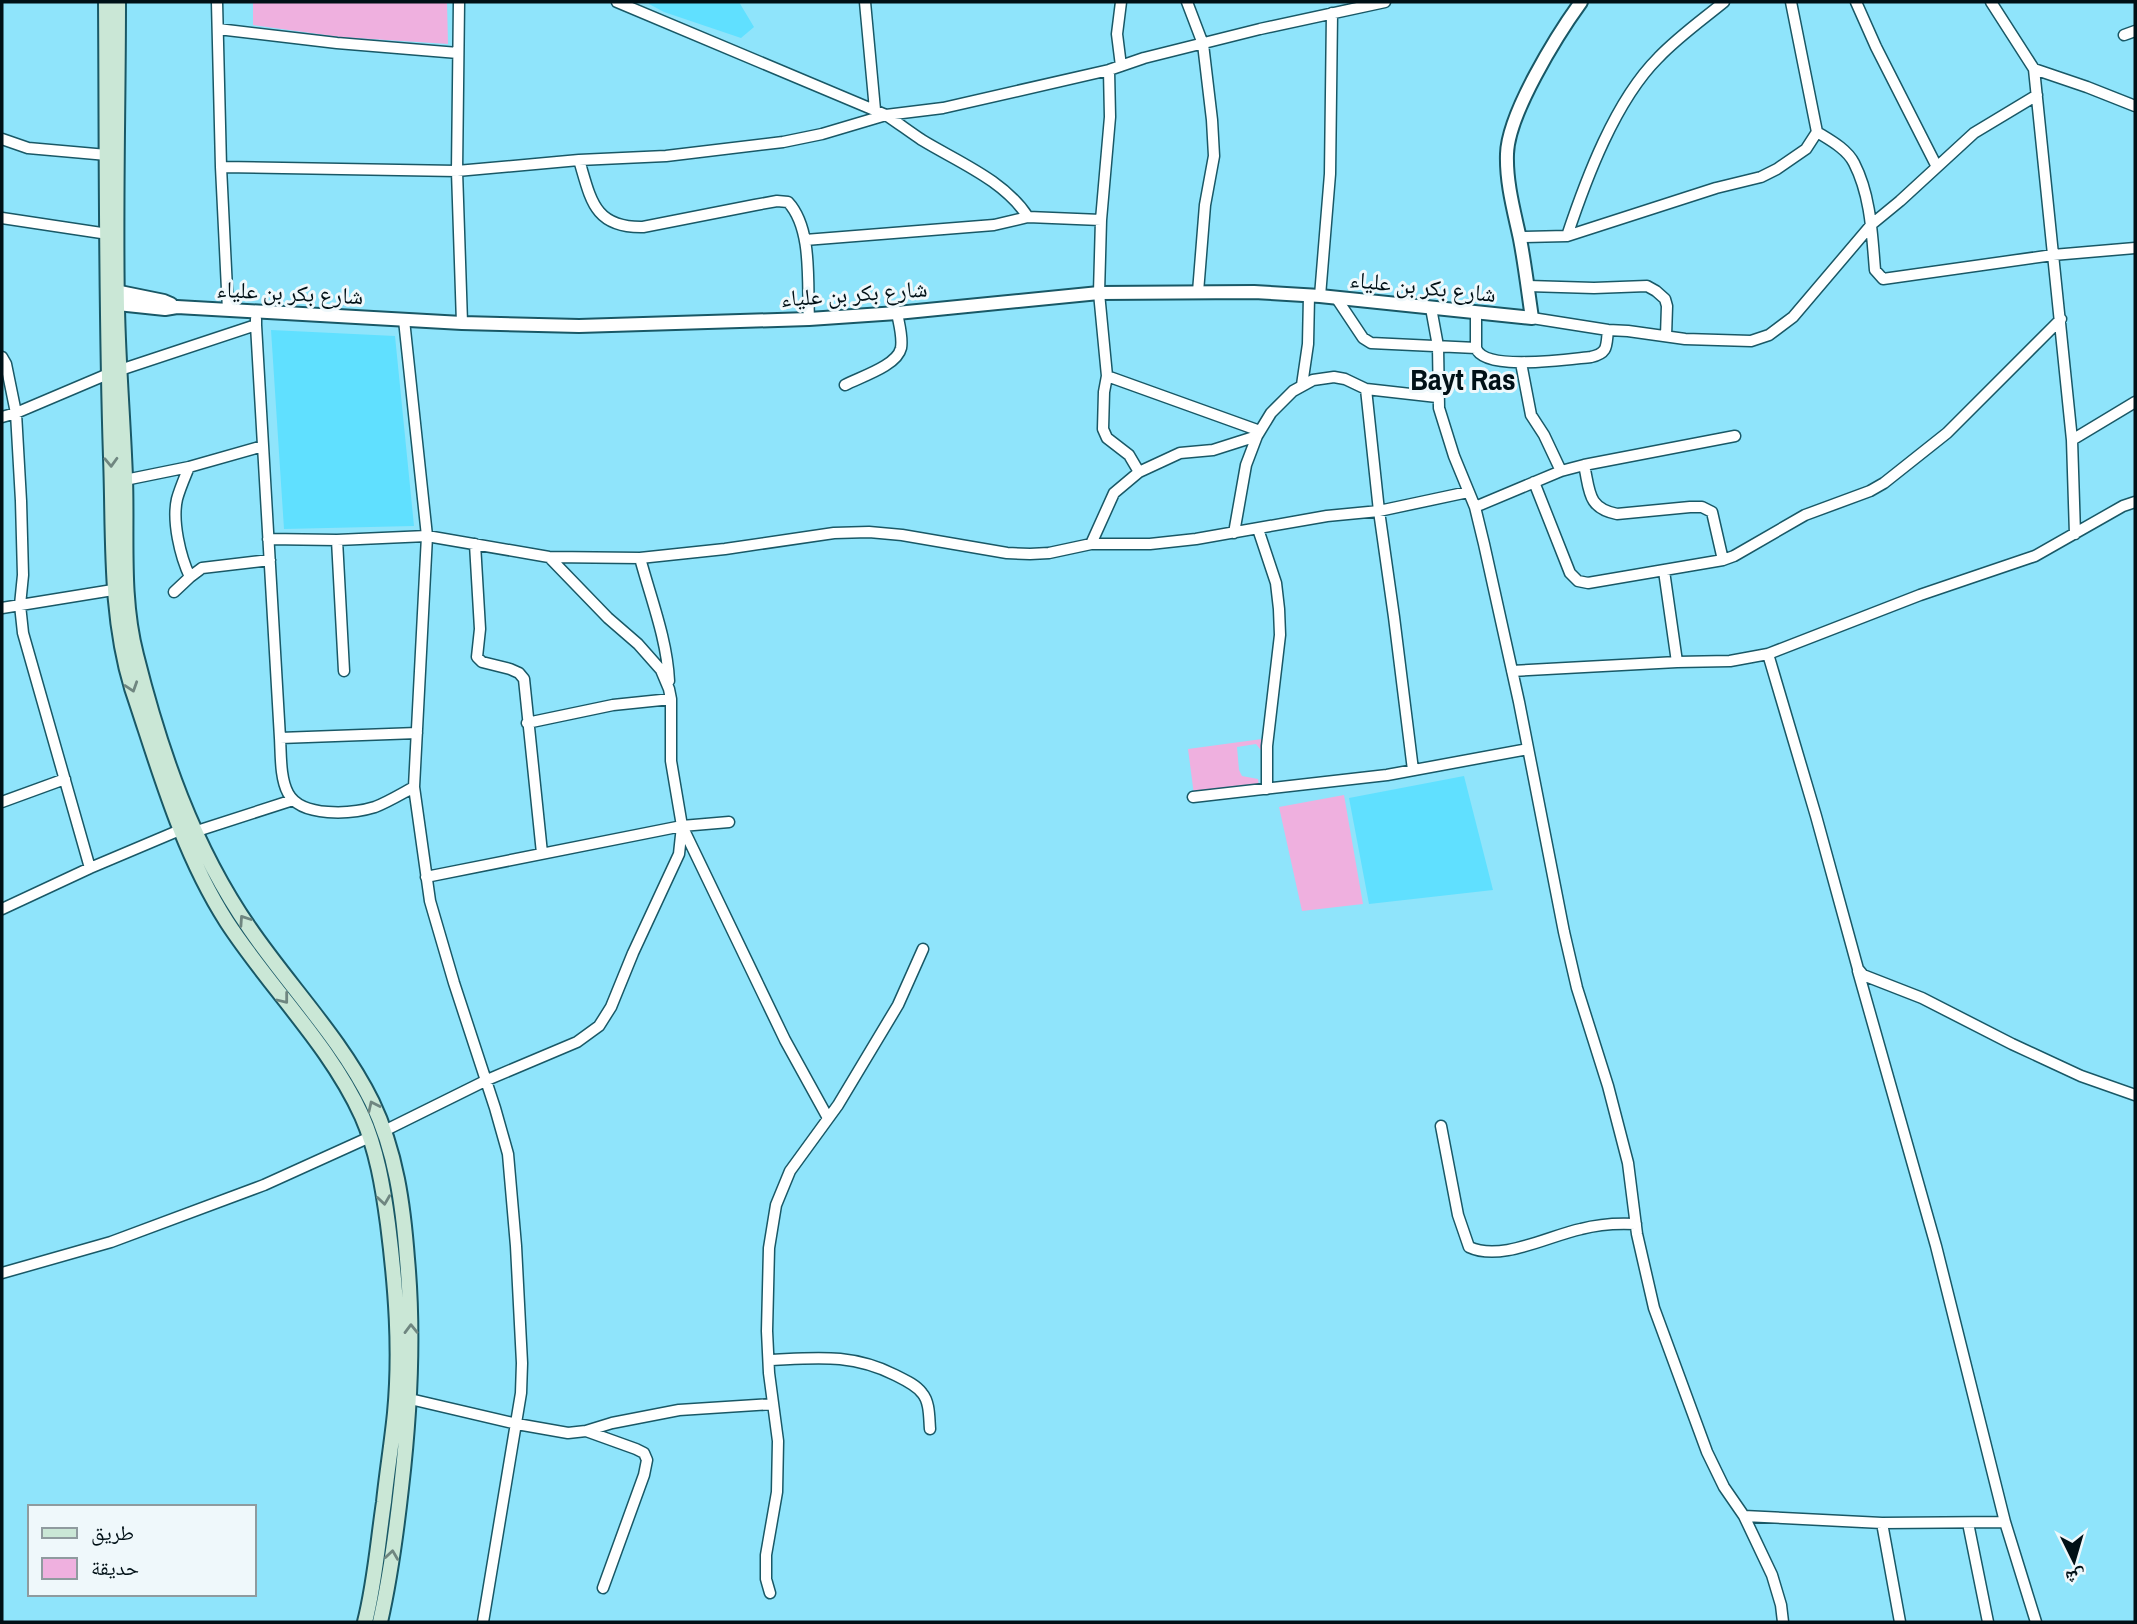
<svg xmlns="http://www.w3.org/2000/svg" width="2137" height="1624" font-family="'Archivo Narrow','Noto Naskh Arabic',sans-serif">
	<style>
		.built { fill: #60e0ff }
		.green { fill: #efb0df }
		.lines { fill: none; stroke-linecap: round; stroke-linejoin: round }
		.minor-casing { stroke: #195866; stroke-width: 13 }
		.tertiary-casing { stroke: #195866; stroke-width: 16 }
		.secondary-casing { stroke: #195866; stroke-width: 18 }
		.minor { stroke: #fff; stroke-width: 10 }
		.tertiary { stroke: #fff; stroke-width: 12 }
		.secondary { stroke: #cae7d6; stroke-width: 14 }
		.oneway { stroke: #6f8680 }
		.labels { text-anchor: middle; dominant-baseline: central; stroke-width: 6; stroke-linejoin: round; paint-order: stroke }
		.street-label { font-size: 23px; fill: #001016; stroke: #eff8fb }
		.district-label { font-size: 30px; font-weight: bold; fill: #001016; stroke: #eff8fb }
	</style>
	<rect width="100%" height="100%" fill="#8fe4fb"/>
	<!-- built -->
	<path class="built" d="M649 2H739L754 27 741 38 664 12 649 4Z
		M271 330 395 336 414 526 284 529Z
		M1464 776 1493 890 1369 904 1349 798Z"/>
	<!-- green -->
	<path class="green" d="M253 2H447L448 44 340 37 253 25Z
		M1262 739 1264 754 1256 744 1237 747 1239 770 1242 776 1258 779 1259 786 1194 795 1188 749Z
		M1344 795 1363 904 1302 911 1279 807Z"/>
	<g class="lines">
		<defs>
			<path id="minor" d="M217 2 221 167 228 310
				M459 2 457 171 462 323
				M617 2 886 115 943 108 1109 70 1144 58 1260 29 1385 2
				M865 2 875 110
				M1121 2 1117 34 1121 66
				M1187 2 1203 44 1212 120 1214 156 1205 205 1198 292
				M1791 2 1817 132C1830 140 1847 149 1854 163 1871 196 1872 235 1875 270L1883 279 2053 255 2135 248
				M1856 2 1876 47 1937 167
				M1991 2 2034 69 2072 440 2075 534
				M218 29 337 43 458 53
				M2124 35 2135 31
				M2034 69 2087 87 2135 106
				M1109 70 1110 117 1101 220 1099 293 1107 376 1104 392 1103 429 1107 438 1129 455 1139 472
				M2 139 28 148 107 155
				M579 160C591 200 594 228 643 227L755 205 777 201 788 202C813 229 807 283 809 319
				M221 167 457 171 579 160 666 156 783 142 822 134 886 115C898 123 910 132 922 140 958 162 1004 180 1028 217
				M2 218 108 234
				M1567 236C1586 179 1615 101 1658 58 1678 37 1702 20 1724 2
				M1519 237 1567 236 1716 188 1761 177 1777 169 1806 149 1817 132
				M805 240 994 225 1028 217 1101 220
				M1528 286 1594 288 1647 286 1656 291 1665 299 1667 306 1666 336
				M1320 296 1330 174 1332 13
				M1337 299 1363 338 1371 343 1476 348V312
				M1431 308 1438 346 1439 408 1454 456 1475 507 1484 544 1519 702 1564 932 1577 988 1608 1086 1628 1163 1637 1234 1654 1308 1707 1452 1724 1487 1744 1516 1772 1575 1781 1605 1783 1622
				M1532 318 1608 330 1628 331 1685 339 1751 341 1769 335 1793 317 1872 224 1900 201 1974 133 2037 95
				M404 320 427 536 414 787 430 901 454 983 495 1108 508 1154 516 1246 522 1363 521 1393 483 1622
				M256 325 280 738C281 755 280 778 288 793 301 818 352 814 375 807 388 802 401 794 414 787
				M1476 348C1484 372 1569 359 1591 357 1609 353 1606 345 1608 330
				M2 357 6 364 16 413 21 501 23 575 20 605 23 633 90 868
				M1521 363 1531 415 1544 435 1561 471
				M1107 376 1260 431
				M845 385C860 377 897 366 901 348 903 337 899 324 897 313
				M1302 385 1308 344 1309 296
				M1366 389 1379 511 1394 617 1413 770
				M2 417 16 413 108 374 256 325V319
				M2072 440 2135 402
				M1584 465C1590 491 1587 508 1617 514L1690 507H1702L1712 512 1723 560
				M189 467C185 477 180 488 177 499 172 521 180 556 190 577
				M125 480 189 467 263 446
				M1534 482 1570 573 1578 581 1588 583 1723 560 1734 556 1805 515 1870 491 1884 483 1947 433 2061 319
				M1475 507 1561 471 1584 465 1735 436
				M1258 529 1276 583 1279 609 1280 635 1267 746V789
				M1234 533 1246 465 1257 436
				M268 539 337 540 427 536 549 557 640 558 725 549 834 533 869 532 902 535 1007 553 1030 554 1049 553 1091 544H1150L1196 539 1327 516 1379 511 1468 492
				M337 540 344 671
				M475 544 480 629 477 657 482 662 510 669 519 673 524 679 542 853
				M1091 544 1114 493 1139 472 1180 453 1213 450 1257 436 1271 413 1293 391 1313 380 1334 377 1345 379 1366 389 1437 397
				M640 558C651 599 667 639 669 681
				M1664 571 1677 662
				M174 592 190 577 202 568 270 560
				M2 608 119 589
				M1768 654 1920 595 2035 556 2123 506 2135 502
				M1512 671 1677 662 1730 661 1768 654 1816 816 1858 969 1863 975 1922 998 2012 1044 2081 1076 2135 1095
				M527 723 613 705 671 699
				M280 738 417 733
				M1193 797 1387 775 1528 749
				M2 802 65 779
				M683 828 785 1040 828 1118
				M194 832 293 800
				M426 877 682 826 729 822
				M2 909 90 868 180 830
				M1858 971 1936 1246 2005 1522
				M1441 1126 1458 1215 1469 1247C1501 1262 1548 1236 1581 1229 1599 1224 1617 1223 1636 1224
				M384 1131 487 1080 577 1042 599 1026 611 1007 633 953 679 854 682 826 671 761V699L669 689 661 670 638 644 608 618 549 557
				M2 1273 111 1242 264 1185 370 1137
				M769 1360C816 1358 851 1353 895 1375 905 1380 916 1385 922 1393 930 1402 929 1418 930 1429
				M410 1399 517 1424 568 1433 586 1431 612 1423 679 1410 773 1404
				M586 1431 636 1449 644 1453 647 1460 644 1475 603 1588
				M1744 1516 1882 1523 2005 1522 2036 1622
				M1882 1523 1900 1622
				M1968 1523 1988 1622
				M770 1593 766 1579V1555L777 1492 778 1441 769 1373 767 1331 769 1248 776 1205 790 1171 838 1105 898 1005 923 949"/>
			<path id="tertiary" d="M110 290 164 301 171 304
				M108 303 165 309 177 307 462 323 579 326 809 319 897 313 1099 293 1254 292 1320 296 1532 318C1528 291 1525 265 1520 239 1514 211 1506 183 1507 154 1508 114 1557 35 1581 2"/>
			<path id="secondary" d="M106 2C107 153 106 305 111 457 114 534 109 612 132 688 159 768 181 850 227 922 270 988 329 1044 362 1116 377 1150 383 1187 388 1224 396 1287 401 1350 395 1413 392 1443 387 1473 384 1502 378 1542 375 1583 365 1622
				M118 2C118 104 115 206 117 308 118 365 123 421 125 478 127 538 121 597 136 655 160 751 193 847 250 929 289 986 341 1039 372 1102 396 1152 403 1205 407 1259 414 1336 410 1411 401 1488 396 1533 390 1578 380 1622"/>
		</defs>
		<!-- minor casing -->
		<use href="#minor" class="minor-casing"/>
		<!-- tertiary casing -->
		<use href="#tertiary" class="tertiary-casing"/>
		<!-- secondary casing -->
		<use href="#secondary" class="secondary-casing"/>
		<!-- minor -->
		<use href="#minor" class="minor"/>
		<!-- tertiary -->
		<use href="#tertiary" class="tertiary"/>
		<!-- secondary -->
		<use href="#secondary" class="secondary"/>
	</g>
	<!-- one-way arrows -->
	<defs><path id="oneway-chevron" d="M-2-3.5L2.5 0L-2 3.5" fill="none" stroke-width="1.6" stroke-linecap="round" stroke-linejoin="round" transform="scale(1.75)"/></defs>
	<g class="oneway">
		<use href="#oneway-chevron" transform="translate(111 462) rotate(88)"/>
		<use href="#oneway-chevron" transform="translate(132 687) rotate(72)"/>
		<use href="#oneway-chevron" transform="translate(244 920) rotate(-124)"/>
		<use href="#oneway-chevron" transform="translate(284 999) rotate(52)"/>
		<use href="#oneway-chevron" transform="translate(373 1106) rotate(-115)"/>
		<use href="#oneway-chevron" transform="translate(384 1200) rotate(82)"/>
		<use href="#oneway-chevron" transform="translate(411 1329) rotate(-91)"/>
		<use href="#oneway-chevron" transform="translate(392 1555) rotate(-82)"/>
	</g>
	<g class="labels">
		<!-- street labels -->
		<g class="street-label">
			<text transform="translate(1423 286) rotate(6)">شارع بكر بن علياء</text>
			<text transform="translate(290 292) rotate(3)">شارع بكر بن علياء</text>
			<text transform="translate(854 293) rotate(-4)">شارع بكر بن علياء</text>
		</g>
		<!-- district labels -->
		<g class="district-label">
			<text x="1463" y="379">Bayt Ras</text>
		</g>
	</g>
	<!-- border -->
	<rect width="2137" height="1624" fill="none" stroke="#001016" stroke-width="7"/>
	<!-- legend -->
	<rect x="28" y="1505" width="228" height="91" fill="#eff8fb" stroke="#8f9b9f" stroke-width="2"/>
	<rect x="42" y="1528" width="35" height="10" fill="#cae7d6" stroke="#8f9b9f" stroke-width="2"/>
	<text x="91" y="1540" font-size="21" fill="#001016">طريق</text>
	<rect x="42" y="1558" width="35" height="21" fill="#efb0df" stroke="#8f9b9f" stroke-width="2"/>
	<text x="91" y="1575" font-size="21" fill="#001016">حديقة</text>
	<!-- north arrow -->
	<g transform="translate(2074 1561) rotate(175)" stroke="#eff8fb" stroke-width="5" paint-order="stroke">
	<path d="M0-5L12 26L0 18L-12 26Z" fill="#001016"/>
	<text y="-10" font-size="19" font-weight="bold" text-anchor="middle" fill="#001016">ش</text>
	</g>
</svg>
